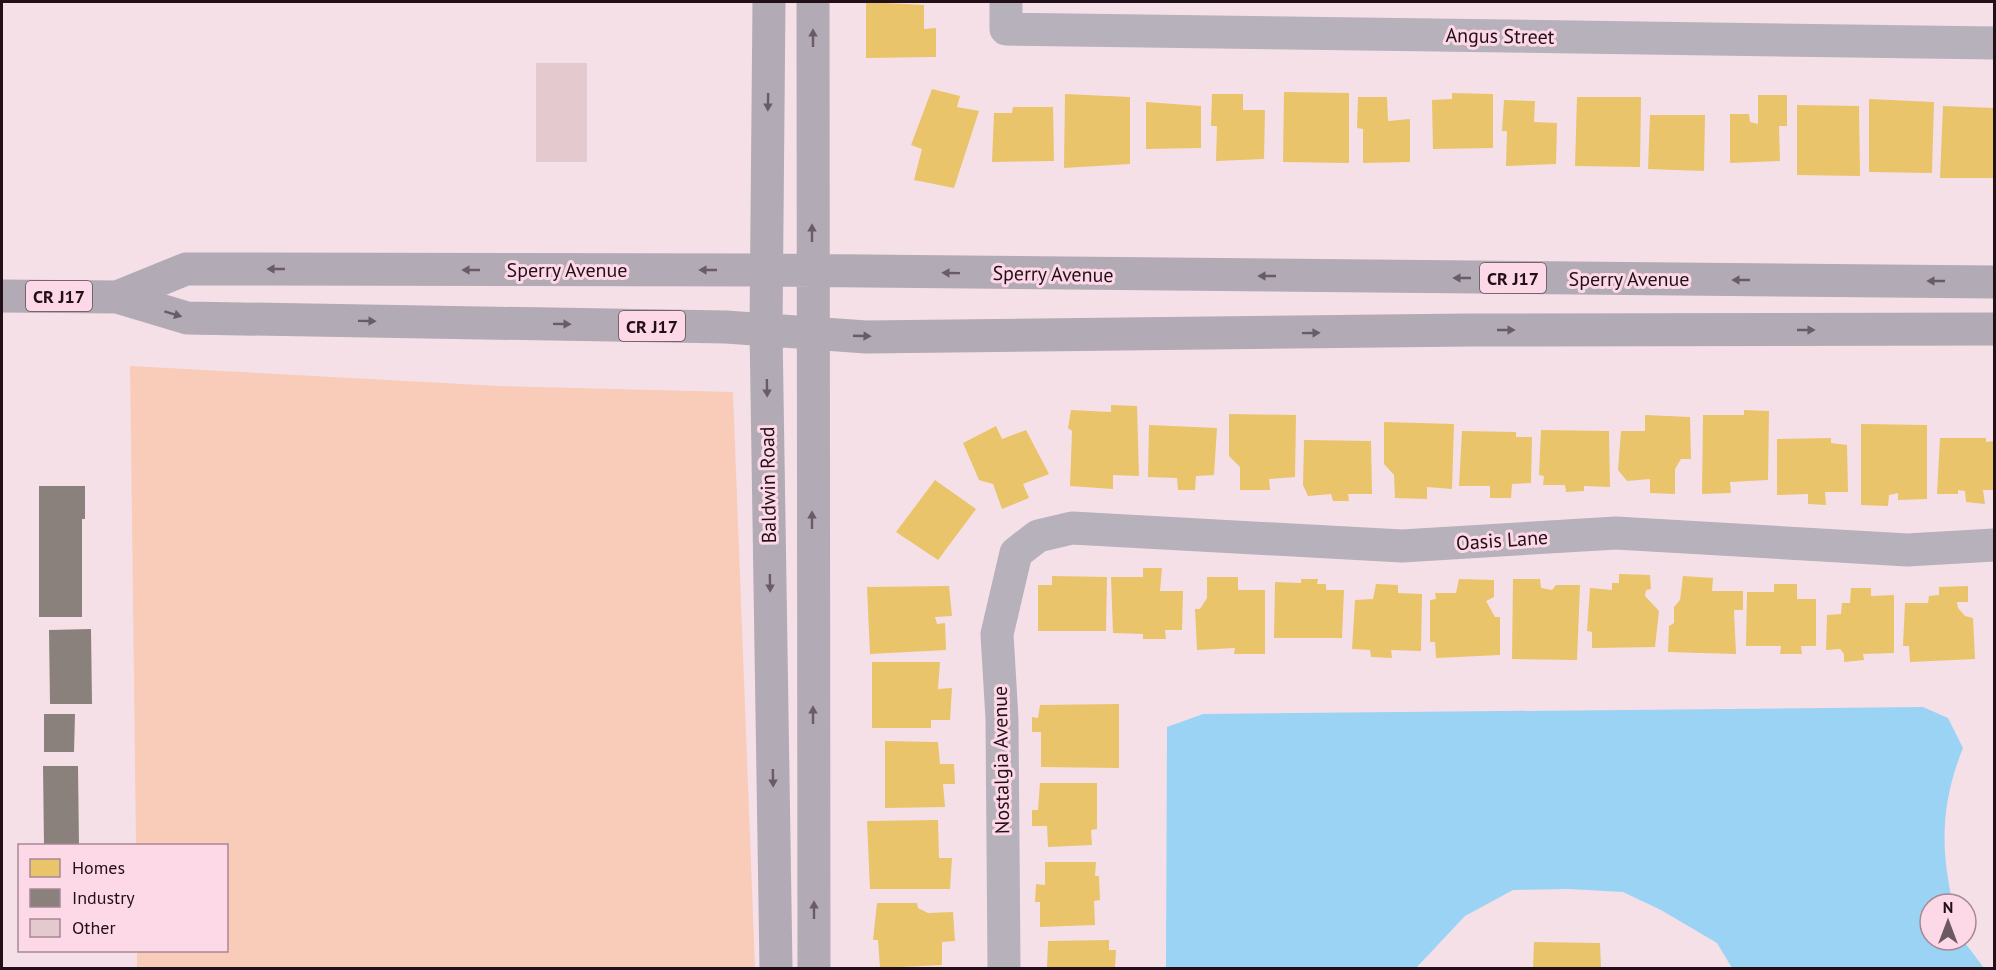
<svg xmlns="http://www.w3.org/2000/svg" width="1996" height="970" font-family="'PT Sans',sans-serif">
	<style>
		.green { fill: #f8ccb9 }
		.water { fill: #9bd3f5 }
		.homes { fill: #e9c46a }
		.industry { fill: #8a817c }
		.building { fill: #e4c9ce }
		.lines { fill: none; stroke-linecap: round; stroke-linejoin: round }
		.minor { stroke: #b6b1ba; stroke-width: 33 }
		.major { stroke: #b2aab4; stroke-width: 33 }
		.oneway { fill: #6a5c66 }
		.labels { text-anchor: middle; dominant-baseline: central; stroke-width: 6; stroke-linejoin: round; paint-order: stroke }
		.shield { fill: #fdd8e6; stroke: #644b56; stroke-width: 1.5 }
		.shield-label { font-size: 18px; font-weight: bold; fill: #230f18 }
		.street-label { font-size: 20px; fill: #230f18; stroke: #fdd8e6 }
	</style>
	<rect width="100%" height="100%" fill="#f5e0e8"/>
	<!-- green -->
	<path class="green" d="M130 366 499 386 733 392 755 968H137V951L226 950V846L136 845Z"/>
	<!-- water -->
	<path class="water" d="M1923 707 1948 718 1963 748C1941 803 1940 847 1953 904H1930V940H1963L1984 968H1732L1717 943 1661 910 1623 892 1569 889 1513 890 1465 916 1416 968H1166L1167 727 1203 714Z"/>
	<!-- homes -->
	<path class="homes" d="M866 2 924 5V29L936 28V57L866 58Z
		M932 89 960 96 957 107 979 111 954 188 914 180 922 149 911 145Z
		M1284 92 1349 93V163L1283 162Z
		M1452 93 1493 94V148L1433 149 1432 100 1452 99Z
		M1065 94 1130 97V164L1064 168Z
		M1212 94H1243V110H1265L1264 159 1216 161 1217 126H1211Z
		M1758 95H1787V126H1779L1780 161 1730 163V114H1749L1750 122 1758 124Z
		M1358 97H1387L1388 121 1410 119V162L1363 163V129L1357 128Z
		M1577 97H1641L1640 167 1575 166Z
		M1869 99 1934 102 1932 173 1869 172Z
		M1504 100 1535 101 1534 122 1557 123 1556 164 1506 166 1507 131H1502Z
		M1146 102 1201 106V148L1146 149Z
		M1797 105 1859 106 1860 176 1797 175Z
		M1943 106 1994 108V178H1940Z
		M1013 107H1053L1054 161 992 162 994 113H1012Z
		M1650 115H1705L1704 171 1648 169Z
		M1111 405 1137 406 1139 476 1113 475V489L1070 486 1072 431 1068 428 1071 410 1111 412Z
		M1744 410 1769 411 1768 480 1730 482 1731 493 1702 494 1703 415H1744Z
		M1229 414 1296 415 1295 477 1269 479 1270 490H1240V467L1229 456Z
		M1645 415 1690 417 1691 459H1681L1675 469V494L1650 493V479L1627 481 1618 470 1621 431H1645Z
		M1384 422 1454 424 1452 489 1427 487V499L1395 498 1394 475 1384 464Z
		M1861 424 1927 425V499L1898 500V493L1889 495 1888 506 1861 505Z
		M1149 425 1217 428 1214 475 1196 476 1195 490H1178L1177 478 1148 477Z
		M996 426 1002 439 1026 430 1049 474 1023 484 1029 498 1002 509 993 484 979 480 963 443Z
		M1541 430 1609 431 1610 487 1584 486V491L1566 492 1565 485H1543L1544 476 1539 475Z
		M1462 431 1516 432V437H1532L1531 483 1512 484 1511 498H1490V486H1459Z
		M1831 438V443L1847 445 1848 492H1825L1826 505 1808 504V494L1777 495V439Z
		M1940 438H1986V442L1994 441V490H1983L1985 504 1966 502 1965 491 1958 490V494H1937Z
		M1304 440 1371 441 1372 494H1348L1349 501H1333L1331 494 1308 496 1303 485Z
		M935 480 976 509 938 560 896 532Z
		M1143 568H1162L1160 591H1183L1182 630H1165L1166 639H1143V634L1113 633 1111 577H1143Z
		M1619 574 1650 575 1651 589 1646 590 1645 596 1659 611 1655 647 1592 648V632L1587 631 1590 588 1612 590V583H1619Z
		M1052 576 1107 577 1106 631H1038V585H1052Z
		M1683 576 1713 578 1712 591H1743V610H1734L1736 654 1668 652 1669 626 1674 623V607L1680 600Z
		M1207 577H1238V590H1265V654H1234L1235 648 1197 650 1195 609H1200L1207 598Z
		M1301 579H1318L1317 584H1326V590H1344L1342 638H1274L1275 582 1301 583Z
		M1459 579 1494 580V597L1486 601 1495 617H1500V655L1436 658 1435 642H1430V600L1436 599 1435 593H1456Z
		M1513 579H1540L1541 588 1552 590 1556 585H1580L1577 660 1512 659Z
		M1376 584 1398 585V593L1422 594 1421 651 1391 650 1392 658 1371 657 1370 650 1352 649 1355 600 1373 599Z
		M1774 584H1797V599H1816V646H1801L1802 654H1780L1781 646H1746L1747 592H1774Z
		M949 586 952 616 935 617 937 624 945 623 946 650 870 654 867 587Z
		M1968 586V602H1957L1958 608 1965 616 1973 618 1975 659 1910 662 1909 646H1903L1905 603H1928L1929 596 1939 595V587Z
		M1851 588H1871V596L1894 595V653L1863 654 1864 660 1844 662V654L1840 649 1826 650 1827 615 1841 614 1842 603H1850Z
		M872 662H940L938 689 952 688 950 720H931V728H872Z
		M1119 704V768L1041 767V732H1032V717L1038 718 1040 705Z
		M885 741 938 742 940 764H954L955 784H943L945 807 885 808Z
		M1040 783H1097V829L1091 830 1092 845 1048 847 1047 826H1032V810H1038Z
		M938 820 939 858H952L950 889H870L867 821Z
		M1045 862H1096L1095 876H1099L1100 900 1094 901 1095 925 1040 927V902H1035L1036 884 1045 885Z
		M877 903H917L918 908 928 913 953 912 955 941 942 942V965L880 968 878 940H873Z
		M1109 940V950H1116L1115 968H1047L1048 941Z
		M1534 942 1600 943 1601 968H1533Z"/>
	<!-- industry -->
	<path class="industry" d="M39 486H85V519H82V617H39Z
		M91 629 92 704H50L49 630Z
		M44 714H75L74 752H44Z
		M43 766H78L79 846H44Z"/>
	<!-- building -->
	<path class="building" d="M536 63H587V162H536Z"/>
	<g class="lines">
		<!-- minor -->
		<path class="minor" d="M1006 2V29L1994 43
			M1004 968 1002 719 997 634 1016 553 1038 536 1072 528 1402 546 1616 533 1907 550 1994 545"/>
		<!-- major -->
		<path class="major" d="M769 2 766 329 776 968
			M813 2 814 968
			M2 296 117 297 187 318 726 327 866 337 1469 330 1994 329
			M117 297 186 269 766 270 1994 282"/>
	</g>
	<!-- one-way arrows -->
	<defs><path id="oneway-solid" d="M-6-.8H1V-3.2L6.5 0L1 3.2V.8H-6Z" transform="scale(1.5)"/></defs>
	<g class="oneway">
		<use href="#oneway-solid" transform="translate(813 38) rotate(-90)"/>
		<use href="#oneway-solid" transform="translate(768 102) rotate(91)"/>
		<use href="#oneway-solid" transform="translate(812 233) rotate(-90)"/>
		<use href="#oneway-solid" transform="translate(276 269) rotate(-180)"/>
		<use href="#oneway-solid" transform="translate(471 270) rotate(-180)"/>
		<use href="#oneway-solid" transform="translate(708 270) rotate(-180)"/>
		<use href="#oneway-solid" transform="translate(951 273) rotate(-179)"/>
		<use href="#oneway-solid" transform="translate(1267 276) rotate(-180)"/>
		<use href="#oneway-solid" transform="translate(1462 278) rotate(-180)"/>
		<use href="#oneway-solid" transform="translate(1741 280) rotate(-180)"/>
		<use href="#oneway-solid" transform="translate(1936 281) rotate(-180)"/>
		<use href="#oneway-solid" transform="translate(173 314) rotate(17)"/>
		<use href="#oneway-solid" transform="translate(367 321) rotate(1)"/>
		<use href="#oneway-solid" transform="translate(562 324) rotate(1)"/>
		<use href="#oneway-solid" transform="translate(1506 330)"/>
		<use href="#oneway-solid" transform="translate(1806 330)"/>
		<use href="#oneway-solid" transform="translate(1311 333) rotate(-1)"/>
		<use href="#oneway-solid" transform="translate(862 336) rotate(2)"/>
		<use href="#oneway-solid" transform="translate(767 388) rotate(89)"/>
		<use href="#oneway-solid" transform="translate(812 520) rotate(-90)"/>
		<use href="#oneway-solid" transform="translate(770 583) rotate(89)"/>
		<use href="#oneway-solid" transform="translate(813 715) rotate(-90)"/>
		<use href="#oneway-solid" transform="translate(773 778) rotate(89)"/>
		<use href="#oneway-solid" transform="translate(814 910) rotate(-90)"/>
	</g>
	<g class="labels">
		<!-- shield labels -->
		<g class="shield">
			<rect x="1480" y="263" width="66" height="30" rx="4.5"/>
			<rect x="26" y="281" width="66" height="30" rx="4.5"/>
			<rect x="619" y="311" width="66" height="30" rx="4.5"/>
		</g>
		<g class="shield-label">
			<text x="1513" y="278">CR J17</text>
			<text x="59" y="296">CR J17</text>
			<text x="652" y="326">CR J17</text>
		</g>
		<!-- street labels -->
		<g class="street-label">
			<text transform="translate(1500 36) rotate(1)">Angus Street</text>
			<text x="567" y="270">Sperry Avenue</text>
			<text transform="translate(1053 274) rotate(1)">Sperry Avenue</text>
			<text x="1629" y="279">Sperry Avenue</text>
			<text transform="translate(768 485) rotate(-91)">Baldwin Road</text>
			<text transform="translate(1502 540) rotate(-4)">Oasis Lane</text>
			<text transform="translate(1001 760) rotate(-91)">Nostalgia Avenue</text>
		</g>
	</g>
	<!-- border -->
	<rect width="1996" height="970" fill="none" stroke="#230f18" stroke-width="6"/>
	<!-- legend -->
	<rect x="18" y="844" width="210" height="108" fill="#fdd8e6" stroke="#a68894" stroke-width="1.5"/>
	<rect x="30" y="859" width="30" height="18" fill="#e9c46a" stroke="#a68894" stroke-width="1.5"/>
	<text x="72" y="874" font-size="18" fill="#230f18">Homes</text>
	<rect x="30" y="889" width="30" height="18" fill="#8a817c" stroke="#a68894" stroke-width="1.5"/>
	<text x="72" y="904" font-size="18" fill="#230f18">Industry</text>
	<rect x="30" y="919" width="30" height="18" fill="#e4c9ce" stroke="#a68894" stroke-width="1.5"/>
	<text x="72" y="934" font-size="18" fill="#230f18">Other</text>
	<!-- north arrow -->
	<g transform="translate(1948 922)"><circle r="28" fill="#fdd8e6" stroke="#a68894" stroke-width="1.5"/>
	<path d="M0-4.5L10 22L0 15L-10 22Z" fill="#6c5861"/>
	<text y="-9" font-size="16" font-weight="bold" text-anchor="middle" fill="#230f18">N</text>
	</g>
</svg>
